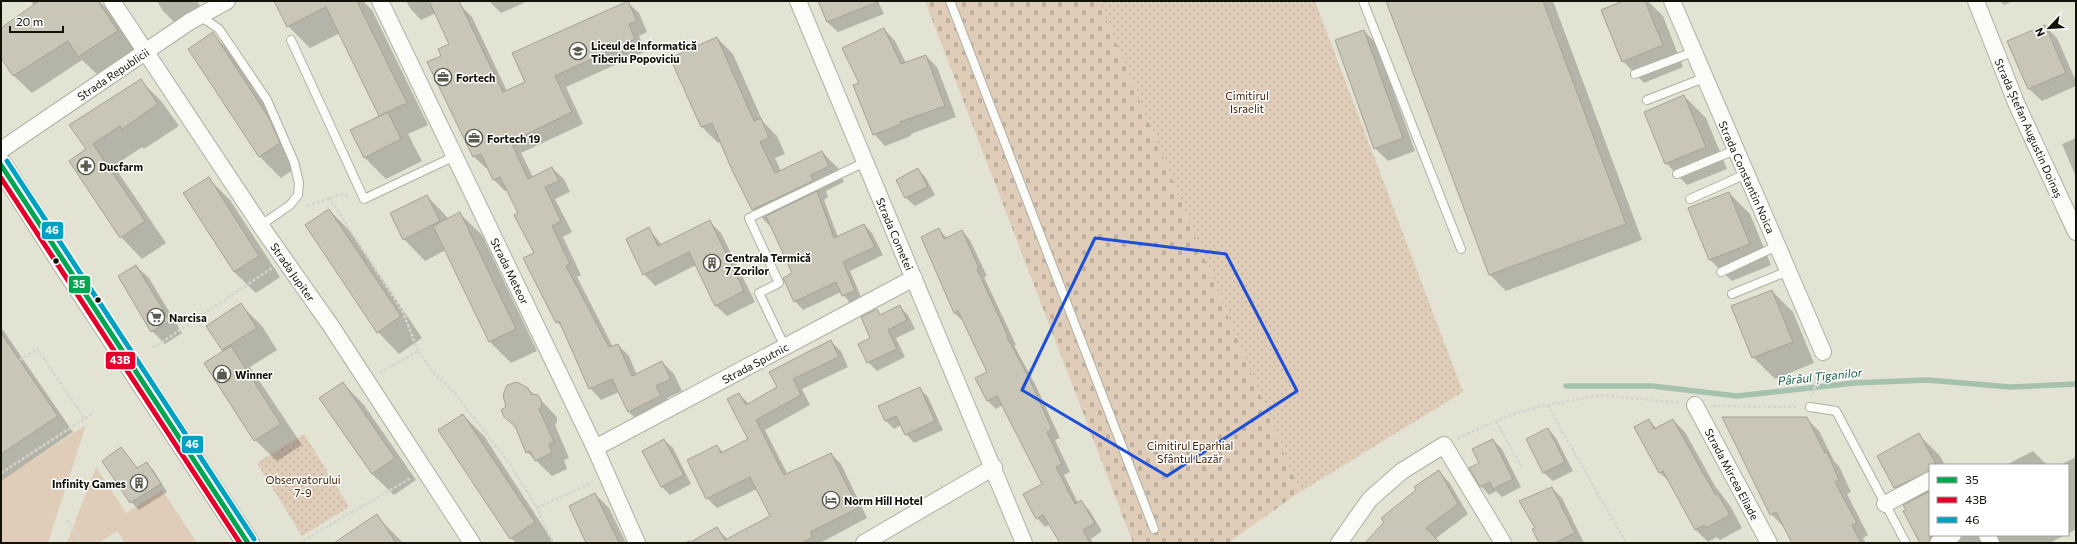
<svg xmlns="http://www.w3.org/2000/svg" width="2077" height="544" font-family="Commissioner,sans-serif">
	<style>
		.green { fill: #dfcdb9 }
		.cemetery { fill: url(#cemetery-stones) }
		.park { fill: url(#park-dots) }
		.shadow { fill: #0003 }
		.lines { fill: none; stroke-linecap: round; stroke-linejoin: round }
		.stream { stroke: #a6c2af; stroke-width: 5.5 }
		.building { fill: #c9c6b8; stroke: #a4a295 }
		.service-casing { stroke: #afb0a4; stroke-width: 10 }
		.minor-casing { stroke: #afb0a4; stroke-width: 18 }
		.secondary-casing { stroke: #afb0a4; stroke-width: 24 }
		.path { stroke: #d5d5d0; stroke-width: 2.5; stroke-dasharray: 3 2; stroke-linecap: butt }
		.service { stroke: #fbfbf8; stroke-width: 8 }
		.minor { stroke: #fbfbf8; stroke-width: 16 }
		.secondary { stroke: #fbfbf8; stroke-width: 22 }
		.bus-1-casing { stroke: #fff; stroke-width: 8 }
		.bus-2-casing { stroke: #fff; stroke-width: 8 }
		.bus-3-casing { stroke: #fff; stroke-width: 8 }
		.bus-1 { stroke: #00a651; stroke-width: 5 }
		.bus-2 { stroke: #e4002b; stroke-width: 5 }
		.bus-3 { stroke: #01a1c4; stroke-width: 5 }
		.marked { fill: none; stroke: #1d4ed8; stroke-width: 3; stroke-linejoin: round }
		.bus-dot { fill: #111107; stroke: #fff; stroke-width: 1.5 }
		.labels { text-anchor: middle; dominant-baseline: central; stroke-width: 3; stroke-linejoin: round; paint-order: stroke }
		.poi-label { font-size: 11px; font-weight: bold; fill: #111107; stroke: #fff; text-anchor: start }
		.street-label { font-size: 11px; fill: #111107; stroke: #fff }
		.park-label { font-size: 11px; fill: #422003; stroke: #fff }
		.water-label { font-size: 12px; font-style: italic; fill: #1b5f43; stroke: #fff }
		.line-badge { stroke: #fff; stroke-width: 1.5 }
		.badge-label { font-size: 11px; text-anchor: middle; font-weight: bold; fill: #fff }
	</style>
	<defs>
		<pattern id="cemetery-stones" width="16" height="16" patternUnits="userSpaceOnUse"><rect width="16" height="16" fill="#dfcdb9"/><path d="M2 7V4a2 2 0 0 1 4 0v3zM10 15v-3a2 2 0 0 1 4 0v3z" fill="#beaf9e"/></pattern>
		<pattern id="park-dots" width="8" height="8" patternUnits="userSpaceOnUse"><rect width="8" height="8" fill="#dfcdb9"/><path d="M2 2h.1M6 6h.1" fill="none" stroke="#beaf9e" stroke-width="1.8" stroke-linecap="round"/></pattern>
	</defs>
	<rect width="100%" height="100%" fill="#e2e3d3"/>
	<!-- green -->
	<path class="green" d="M86 425 48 543H1V480Z
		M96 467 126 513 162 490 197 543H125L117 531 99 543H67Z"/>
	<!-- cemetery -->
	<path class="cemetery" d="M925 1H1099L1300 492 1228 543H1133Z"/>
	<!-- park -->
	<path class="park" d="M1099 1H1315L1463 392 1300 492Z
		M304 434 349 507 302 536 257 463Z"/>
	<!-- shadow -->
	<path class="shadow" d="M31 1H99L111 13 134 49 97 74 82 60 32 93 14 76 1 56V29L34 6Z
		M157 1H197L207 17 184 32 163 11Z
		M275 1H363L372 10 428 125 408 134 422 161 386 179 364 157 380 116 340 33 310 48 288 26Z
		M406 1H448L461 6 472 17 507 91 526 83 627 2 639 13 647 32 639 36 646 51 566 87 583 124 521 153 533 177 552 168 564 179 570 192 555 199 572 232 563 237 581 275 577 277 613 347 618 345 629 356 637 375 662 362 674 374 682 391 667 398 672 408 640 423 629 412 619 392 601 400 590 388 564 330 557 322 535 253 508 190 505 191 494 180 488 167 486 168 474 157 428 63 442 56 450 44 436 13 421 20 410 8Z
		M489 1H528L501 13Z
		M819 1H878L884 14 838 32 827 22Z
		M1387 1H1553L1642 240 1506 291 1490 275Z
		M1625 1H1648L1663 16 1683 67 1644 83 1623 61Z
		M2000 1H2014L2004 5Z
		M2045 26 2057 38 2076 81V86L2042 101 2029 89 2008 42Z
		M884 29 895 41 906 63 926 56 937 67 956 117 911 134V136L885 146 874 134 860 83Z
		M1364 31 1376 43 1415 151 1388 161 1375 148Z
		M212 34 234 55 290 141 300 165 281 178 260 157 189 50Z
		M717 38 733 54 763 122 777 136 785 154 775 158 781 171 822 152 838 168 844 182 826 191 828 197 824 200 838 237 864 225 872 233 883 255 850 271 862 299 851 304 841 292 803 310 795 301 793 274 771 224 769 225 753 209 721 142 718 143 702 127 672 58Z
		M141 81 162 102 179 126 144 149 142 147 114 166 166 243 142 259 121 237 87 149Z
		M1684 96 1706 118 1727 169 1687 185 1666 163Z
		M2076 138V177L2062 144Z
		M918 169 926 178 935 195 915 206 906 198 897 180Z
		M208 178 230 200 280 277 256 293 234 272Z
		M1729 193 1750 214 1771 265 1732 281 1710 260 1689 209Z
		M427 196 449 219 460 214 482 235 537 351 511 363 490 342 446 250 425 261 404 239Z
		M329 210 350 231 422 338 399 354 378 332Z
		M710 222 721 233 755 302 727 316 715 305 696 265 655 286 644 274 649 229 662 245Z
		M939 230 947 238 962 231 970 240 987 276 984 277 1016 345H1014L1037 388 1060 438 1055 440 1070 472 1064 475 1078 503 1081 502 1089 510 1102 531 1091 539 1093 543H1061L1050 524 1045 527 1037 518 1043 484 1003 405 996 409 988 401 989 372 963 321 954 313 922 237Z
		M136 266 149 278 182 333 165 344 152 331Z
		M1772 291 1793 312 1814 363 1775 379 1753 357Z
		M241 305 262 326 277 350 250 367 302 445 277 461 255 440 222 349Z
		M900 307 908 315 915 329 896 338 905 357 877 371 868 362 876 310 882 316Z
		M1 327 73 432 1 481Z
		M831 342 841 351 848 367 802 389 810 405 765 430 788 475 831 454 841 464 867 518 820 543H684L689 540 691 543 717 528 728 540 772 516 757 489 717 508 707 498 717 446 724 453 749 439 739 394 749 404 779 387Z
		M343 383 364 405 416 480 394 495 372 474Z
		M527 389 537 396 557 417V422L555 425 569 458 564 460 567 469 552 476 527 452 517 429 505 416Z
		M920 389 928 397 943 430 914 443 906 434 901 425 894 429 885 420Z
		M463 415 484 436 554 543H516L511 538Z
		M1806 418 1819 431 1834 461 1839 466 1851 492 1847 494 1868 535 1863 538 1866 543H1794L1784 527 1771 514Z
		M1649 420 1657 429 1673 420 1685 432 1715 486 1731 507 1742 528 1720 540 1717 537 1708 542 1696 530 1671 483 1660 473 1635 428Z
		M1548 429 1556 438 1573 471 1553 481 1544 473 1528 439Z
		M1919 435 1940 456 1945 465H1930V535H2065L2050 543H1922L1907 510 1910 503 1895 488 1878 457Z
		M664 440 673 448 691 484 670 495 662 487 643 451Z
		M1493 440 1502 449 1521 487 1502 497 1496 491 1489 495 1481 486 1480 464Z
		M121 449 138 469 147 463 154 471 167 492 139 510 131 502 103 462Z
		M2033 451 2047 465H2006Z
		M2076 457V529L2068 534V465H2060Z
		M1439 472 1449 482 1468 514 1435 539 1439 543H1366Z
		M1552 488 1562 498 1584 543H1540L1537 528Z
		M595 494 609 508 626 543H587Z
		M377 516 403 543H349Z"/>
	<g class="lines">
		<!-- stream -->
		<path class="stream" d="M1566 386H1652L1737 396 1854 383 1927 380 2010 387 2076 384"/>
	</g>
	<!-- building -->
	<path class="building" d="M39 1H98L118 31 78 57 68 41 13 76 1 58V28Z
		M274 1H357L407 103 379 116 326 7 287 27Z
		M429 1H459L503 92 525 82 512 53 628 1 637 21 629 24 635 39 555 76 572 112 511 142 528 179 552 167 559 181 545 187 561 221 552 226 570 264 566 266 609 347 618 344 632 376 662 361 671 379 656 386 661 396 628 412 612 379 589 389 559 321 556 323 523 258 534 253 514 215 518 213 500 177 493 180 481 154 473 157 427 62 441 56 438 49 449 44Z
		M818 1H878V2L827 22Z
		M1386 1H1543L1626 224 1489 275Z
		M1623 1H1645L1663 45 1622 62 1601 10Z
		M2045 25 2066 73 2028 89 2007 41Z
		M884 28 901 64 926 55 945 106 900 122 901 124 873 135 853 85 859 83 842 48Z
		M1364 30 1403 138 1374 149 1335 40Z
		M213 32 269 118 280 143 259 157 188 49Z
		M717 37 754 121 761 118 769 138 760 142 775 173 822 151 829 166 811 175 813 181 752 210 732 170 712 123 701 127 670 58Z
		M141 79 158 104 122 129 120 126 93 144 145 221 120 238 69 161 86 149 69 125Z
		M1684 95 1706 147 1665 164 1644 112Z
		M388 112 401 139 364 158 350 130Z
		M918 168 928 187 905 198 896 180Z
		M209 177 259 256 234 272 183 193Z
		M817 191 834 238 864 224 875 247 843 262 855 291 842 296 836 282 794 302 783 278 792 273 766 216Z
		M1729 192 1750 244 1709 260 1688 208Z
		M427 195 440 221 403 240 390 213Z
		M329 209 401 316 377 333 305 225Z
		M460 212 516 329 489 342 433 226Z
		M710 220 744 291 715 306 689 252 643 275 626 239 649 227 658 246Z
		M939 228 944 239 962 230 979 268 977 269 1008 336 1007 337 1029 378 1052 429 1047 432 1062 464 1056 467 1075 504 1081 500 1095 523 1083 530 1090 543H1060L1043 515 1036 519 1023 494 1042 484 997 396 987 401 975 378 987 372 958 311 954 313 921 237Z
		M136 265 170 321 151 332 118 276Z
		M1772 290 1793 342 1752 358 1731 306Z
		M241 303 257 328 222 350 206 326Z
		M900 305 907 320 888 330 897 349 867 363 858 344 870 338 861 317 877 309 880 315Z
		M1 333 58 416 1 454Z
		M831 340 839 357 793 379 801 395 756 420 784 475 831 453 858 508 810 532 813 537 801 543H689L717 527 725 540 770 516 750 477 706 499 687 460 717 445 721 453 748 439 727 399 739 393 746 405 777 387 769 372Z
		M231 346 281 424 254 441 204 363Z
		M343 382 395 458 372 474 319 398Z
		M517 382 528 388 531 394 538 395 541 400 542 405 539 409 554 442 549 444 552 453 535 461 530 451 526 453 515 426 504 417 501 410 506 407 503 395 507 385Z
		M920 387 935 421 905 435 896 416 885 421 878 406Z
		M463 414 535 522 510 539 438 430Z
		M1722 417H1807L1825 453 1827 452 1839 480 1835 482 1857 523 1852 525 1861 543H1792L1776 512 1770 515Z
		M1649 419 1654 429 1673 419 1703 473 1716 495 1718 494 1730 515 1706 528 1704 525 1695 530 1663 471 1659 473 1634 427Z
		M1548 428 1565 462 1543 473 1526 439Z
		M1919 433 1936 464 1930 465V471L1894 488 1877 456Z
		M664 439 684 475 661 487 642 451Z
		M1493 439 1513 479 1493 489 1490 482 1480 487 1469 468 1479 463 1472 449Z
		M121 447 137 468 147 462 161 484 130 503 102 461Z
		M1439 470 1458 504 1426 528 1440 543H1365L1384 522 1381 518 1416 490 1414 487Z
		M1552 487 1575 533 1555 543H1539L1532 529 1535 528 1519 501Z
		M1930 491V538L1929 543H1920L1903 511 1906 510 1903 505Z
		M595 493 619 543H586L569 506Z
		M377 514 396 543H334L356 528Z"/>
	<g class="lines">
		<defs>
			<path id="service" d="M950 1 1154 529
				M1363 1 1461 249
				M200 16 219 29 267 100 294 162 299 183 298 195 290 205 261 225
				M291 40 364 199 455 156
				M1635 74 1693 52
				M1647 100 1704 78
				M1677 174 1735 150
				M1690 199 1746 174
				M1721 272 1777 246
				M1732 294 1788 271
				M785 347 759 293 779 283 749 218 865 162
				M1810 407 1836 411 1906 543"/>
			<path id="minor" d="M112 1 265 232 331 326 472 543
				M380 1 595 448 637 543
				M798 1 1024 543
				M1672 1 1823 352
				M1976 1 2017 105 2076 232
				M1 150 189 22 227 1
				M1695 405 1769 543
				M595 448 914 278
				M1885 504 1930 480
				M1987 535 1991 543
				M864 543 994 467
				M1339 543 1370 499 1402 471 1444 445 1503 543
				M1938 543 1953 535"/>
			<path id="secondary" d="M1 165 64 264 248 543"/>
		</defs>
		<!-- service casing -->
		<use href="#service" class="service-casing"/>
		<!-- minor casing -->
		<use href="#minor" class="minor-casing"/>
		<!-- secondary casing -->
		<use href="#secondary" class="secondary-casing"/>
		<!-- path -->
		<path class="path" d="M329 197 403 312 418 351
			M307 206 342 194 349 196
			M153 348 272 268
			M20 360 37 349 85 419
			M380 373 418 351 433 372 453 391 510 464 537 508 553 543
			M1813 394 1819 368
			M1547 405 1626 543
			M1713 406 1798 407
			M1496 421 1523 469
			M1458 438 1516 413 1547 405 1600 395 1680 403
			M1 473 92 414
			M537 508 593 482
			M67 520 81 543
			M299 543 411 478"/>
		<!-- service -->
		<use href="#service" class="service"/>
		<!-- minor -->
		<use href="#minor" class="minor"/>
		<!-- secondary -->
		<use href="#secondary" class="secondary"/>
		<defs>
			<path id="bus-1" d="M1 165 248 543"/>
			<path id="bus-2" d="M1 178 240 543"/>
			<path id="bus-3" d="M7 161 254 539"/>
		</defs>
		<!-- bus-1 casing -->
		<use href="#bus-1" class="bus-1-casing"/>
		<!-- bus-2 casing -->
		<use href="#bus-2" class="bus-2-casing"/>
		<!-- bus-3 casing -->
		<use href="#bus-3" class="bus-3-casing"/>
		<!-- bus-1 -->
		<use href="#bus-1" class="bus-1"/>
		<!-- bus-2 -->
		<use href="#bus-2" class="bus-2"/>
		<!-- bus-3 -->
		<use href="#bus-3" class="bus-3"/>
	</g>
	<!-- marked area -->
	<path class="marked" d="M1095 238 1226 254 1297 391 1167 476 1022 390Z"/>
	<!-- icons -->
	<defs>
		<symbol id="school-ring" viewBox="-11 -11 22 22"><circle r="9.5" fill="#fff" stroke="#5a5a4e" stroke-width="1.5"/><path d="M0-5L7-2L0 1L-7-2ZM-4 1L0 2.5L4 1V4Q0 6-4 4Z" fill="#5a5a4e"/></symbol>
		<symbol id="office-ring" viewBox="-11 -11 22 22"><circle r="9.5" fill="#fff" stroke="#5a5a4e" stroke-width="1.5"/><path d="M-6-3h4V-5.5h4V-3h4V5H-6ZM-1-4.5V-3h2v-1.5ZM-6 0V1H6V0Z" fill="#5a5a4e"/></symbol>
		<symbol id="pharmacy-ring" viewBox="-11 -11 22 22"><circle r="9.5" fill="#fff" stroke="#5a5a4e" stroke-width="1.5"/><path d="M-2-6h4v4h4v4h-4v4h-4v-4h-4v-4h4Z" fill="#5a5a4e"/></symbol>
		<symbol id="building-ring" viewBox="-11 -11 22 22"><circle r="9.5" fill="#fff" stroke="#5a5a4e" stroke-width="1.5"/><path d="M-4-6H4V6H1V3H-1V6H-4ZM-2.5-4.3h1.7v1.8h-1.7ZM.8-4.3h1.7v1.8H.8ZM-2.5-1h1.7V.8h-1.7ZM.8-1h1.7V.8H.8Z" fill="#5a5a4e"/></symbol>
		<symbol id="supermarket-ring" viewBox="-11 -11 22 22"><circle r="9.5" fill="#fff" stroke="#5a5a4e" stroke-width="1.5"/><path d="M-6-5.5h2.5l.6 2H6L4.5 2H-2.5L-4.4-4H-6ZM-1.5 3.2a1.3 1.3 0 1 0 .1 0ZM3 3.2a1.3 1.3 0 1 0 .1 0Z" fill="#5a5a4e"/></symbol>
		<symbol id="shop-ring" viewBox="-11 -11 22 22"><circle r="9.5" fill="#fff" stroke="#5a5a4e" stroke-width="1.5"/><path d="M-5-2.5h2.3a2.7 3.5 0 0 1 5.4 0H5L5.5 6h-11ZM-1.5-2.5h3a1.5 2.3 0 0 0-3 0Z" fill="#5a5a4e"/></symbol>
		<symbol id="hotel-ring" viewBox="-11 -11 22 22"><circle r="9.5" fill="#fff" stroke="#5a5a4e" stroke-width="1.5"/><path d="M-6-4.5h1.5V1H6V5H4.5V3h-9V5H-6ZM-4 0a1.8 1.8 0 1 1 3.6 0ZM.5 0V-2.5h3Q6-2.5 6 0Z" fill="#5a5a4e"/></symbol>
	</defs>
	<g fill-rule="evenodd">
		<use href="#school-ring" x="568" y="41" width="20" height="20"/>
		<use href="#office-ring" x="433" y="67" width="20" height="20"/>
		<use href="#office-ring" x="464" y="128" width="20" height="20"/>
		<use href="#pharmacy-ring" x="76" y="156" width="20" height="20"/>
		<use href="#building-ring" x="702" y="253" width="20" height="20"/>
		<use href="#supermarket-ring" x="146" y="307" width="20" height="20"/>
		<use href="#shop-ring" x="212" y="364" width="20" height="20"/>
		<use href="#building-ring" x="129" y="473" width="20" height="20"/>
		<use href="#hotel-ring" x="821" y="490" width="20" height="20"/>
	</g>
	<!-- markers -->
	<g class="bus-dot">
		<circle cx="56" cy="261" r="3.5"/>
		<circle cx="98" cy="300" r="3.5"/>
	</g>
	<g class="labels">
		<!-- poi labels -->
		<g class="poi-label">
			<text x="591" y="45">Liceul de Informatică<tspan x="591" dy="13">Tiberiu Popoviciu</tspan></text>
			<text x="456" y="77">Fortech</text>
			<text x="487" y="138">Fortech 19</text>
			<text x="99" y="166">Ducfarm</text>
			<text x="725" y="257">Centrala Termică<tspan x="725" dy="13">7 Zorilor</tspan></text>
			<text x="169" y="317">Narcisa</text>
			<text x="235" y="374">Winner</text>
			<text x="126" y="483" text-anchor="end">Infinity Games</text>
			<text x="844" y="500">Norm Hill Hotel</text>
		</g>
		<!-- street labels -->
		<g class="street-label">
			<text transform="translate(113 74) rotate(-34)">Strada Republicii</text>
			<text transform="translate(2029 128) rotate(66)">Strada Ștefan Augustin Doinaș</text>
			<text transform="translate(1747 177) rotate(66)">Strada Constantin Noica</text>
			<text transform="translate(895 234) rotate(67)">Strada Cometei</text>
			<text transform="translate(510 271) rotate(64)">Strada Meteor</text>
			<text transform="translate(293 272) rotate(55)">Strada Jupiter</text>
			<text transform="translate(755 363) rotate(-28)">Strada Sputnic</text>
			<text transform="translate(1732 474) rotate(62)">Strada Mircea Eliade</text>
		</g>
		<!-- park labels -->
		<g class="park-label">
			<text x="1247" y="95">Cimitirul<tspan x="1247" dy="13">Israelit</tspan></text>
			<text x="1190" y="445">Cimitirul Eparhial<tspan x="1190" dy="13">Sfântul Lazăr</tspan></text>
			<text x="303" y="479">Observatorului<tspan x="303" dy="13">7-9</tspan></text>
		</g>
		<!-- water labels -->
		<g class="water-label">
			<text transform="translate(1820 376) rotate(-6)">Pârâul Țiganilor</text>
		</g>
	</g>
	<g class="line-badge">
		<rect x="41" y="221" width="23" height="19" rx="4" fill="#01a1c4"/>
		<rect x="68" y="275" width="23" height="19" rx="4" fill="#00a651"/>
		<rect x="105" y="351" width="31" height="19" rx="4" fill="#e4002b"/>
		<rect x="181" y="435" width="23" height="19" rx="4" fill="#01a1c4"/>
	</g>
	<g class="badge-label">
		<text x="52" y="234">46</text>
		<text x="79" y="288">35</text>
		<text x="120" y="364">43B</text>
		<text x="192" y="448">46</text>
	</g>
	<!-- border -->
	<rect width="2077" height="544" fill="none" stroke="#111107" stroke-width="4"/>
	<!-- legend -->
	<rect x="1929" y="464" width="140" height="72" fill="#ffffff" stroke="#a0a09c"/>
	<rect x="1937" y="477" width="20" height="6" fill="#00a651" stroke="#a0a09c"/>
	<text x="1965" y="484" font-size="12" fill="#111107">35</text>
	<rect x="1937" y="497" width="20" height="6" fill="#e4002b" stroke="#a0a09c"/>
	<text x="1965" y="504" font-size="12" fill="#111107">43B</text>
	<rect x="1937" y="517" width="20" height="6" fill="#01a1c4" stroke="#a0a09c"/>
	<text x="1965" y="524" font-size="12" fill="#111107">46</text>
	<!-- north arrow -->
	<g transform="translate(2049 28) rotate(245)" stroke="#ffffff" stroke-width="3" paint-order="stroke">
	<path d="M0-3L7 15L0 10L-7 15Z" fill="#111107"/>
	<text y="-6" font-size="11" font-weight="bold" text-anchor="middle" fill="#111107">N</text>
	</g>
	<!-- scale -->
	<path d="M10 26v6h53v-6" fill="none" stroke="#111107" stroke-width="2"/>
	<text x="16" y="26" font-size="12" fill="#111107" stroke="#ffffff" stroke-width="3" paint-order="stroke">20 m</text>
</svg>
